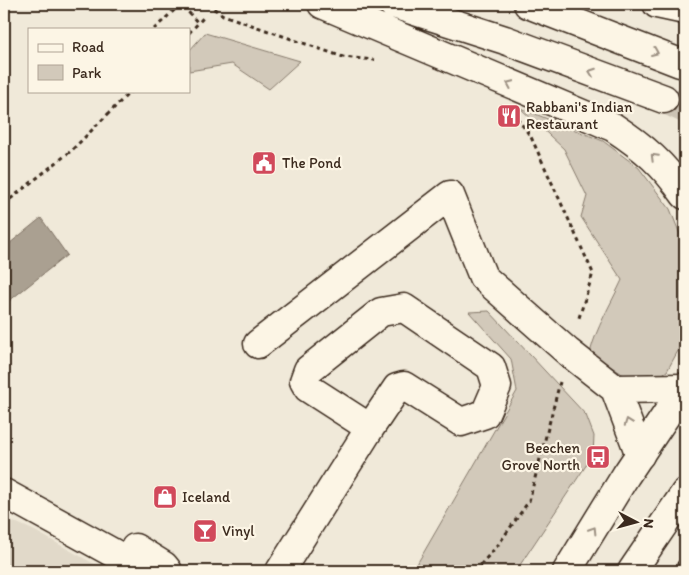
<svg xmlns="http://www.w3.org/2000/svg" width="689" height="575" font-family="Itim,sans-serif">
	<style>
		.built { fill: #e1d9c9 }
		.green { fill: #d2c9ba; stroke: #867a6c }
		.water { fill: #aaa091; stroke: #7e7163 }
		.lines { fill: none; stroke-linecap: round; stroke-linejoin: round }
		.major-tunnel { stroke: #ccc3b4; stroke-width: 28; stroke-dasharray: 28 14; stroke-linecap: butt }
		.minor-casing { stroke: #3b2a1e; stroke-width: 31 }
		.major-casing { stroke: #3b2a1e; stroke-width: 31 }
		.path { stroke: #3b2a1e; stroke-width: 3; stroke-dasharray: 4 4; stroke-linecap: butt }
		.minor { stroke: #fcf5e5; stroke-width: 28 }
		.major { stroke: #fcf5e5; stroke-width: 28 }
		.oneway { stroke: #9c9082 }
		.labels { text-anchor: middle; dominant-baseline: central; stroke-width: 4.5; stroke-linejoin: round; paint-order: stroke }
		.poi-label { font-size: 15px; fill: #3b2a1e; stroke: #fcf5e5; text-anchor: start }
	</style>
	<rect width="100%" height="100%" fill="#f0e9d9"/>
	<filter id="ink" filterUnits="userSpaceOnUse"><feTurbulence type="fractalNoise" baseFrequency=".02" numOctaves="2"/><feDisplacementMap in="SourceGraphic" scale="10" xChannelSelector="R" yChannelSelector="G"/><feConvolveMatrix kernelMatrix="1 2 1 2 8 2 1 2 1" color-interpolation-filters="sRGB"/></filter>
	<g filter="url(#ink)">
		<!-- built -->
		<path class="built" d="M4 521 17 523 33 530 107 571H4Z"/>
		<!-- green -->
		<path class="green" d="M205 33 300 61 269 89 232 64 189 71V51Z
			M520 108 603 141 639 168 670 209 685 247V338L667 371 655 379H630L590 353C596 328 611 304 622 280L581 217 587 196 564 149Z
			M489 311 586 415 594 436 593 455 516 571H413L517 391 511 359 469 312Z"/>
		<!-- water -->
		<path class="water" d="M41 218 67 255 4 305V248Z"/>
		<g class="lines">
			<!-- major-tunnel -->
			<path class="major-tunnel" d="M664 99 685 109"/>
			<defs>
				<path id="minor" d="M404 308 491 367 497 386 485 414 461 422 404 386 397 388 370 428 308 388 304 381 308 370 381 312Z
					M258 344 450 195 483 277 568 352 615 389 640 455
					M615 389 685 388
					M4 493 146 571
					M135 548 164 566 168 571
					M280 571 370 428"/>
				<path id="major" d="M322 4 613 127C645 148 663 164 685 195
					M393 4 505 40 664 99
					M528 4 680 63
					M657 4 685 10
					M567 571 626 475 685 387
					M632 571 685 493"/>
			</defs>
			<!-- minor casing -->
			<use href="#minor" class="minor-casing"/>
			<!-- major casing -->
			<use href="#major" class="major-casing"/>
			<!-- path -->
			<path class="path" d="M207 4 223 15 343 57 375 60
				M154 29 181 4 198 23
				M189 33 203 18
				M517 118 531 137 593 273 578 321
				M4 204 71 151 131 91
				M4 235 9 200
				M475 571 498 545 529 501 560 382
				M673 571 685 553"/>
			<!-- minor -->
			<use href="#minor" class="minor"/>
			<!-- major -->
			<use href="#major" class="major"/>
		</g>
		<!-- one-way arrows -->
		<defs><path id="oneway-chevron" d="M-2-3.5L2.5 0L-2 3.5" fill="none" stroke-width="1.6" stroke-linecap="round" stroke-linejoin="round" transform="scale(1.25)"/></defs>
		<g class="oneway">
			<use href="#oneway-chevron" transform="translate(655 52) rotate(23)"/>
			<use href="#oneway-chevron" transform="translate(592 72) rotate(-160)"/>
			<use href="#oneway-chevron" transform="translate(510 84) rotate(-156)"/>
			<use href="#oneway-chevron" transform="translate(654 157) rotate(-135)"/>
			<use href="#oneway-chevron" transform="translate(628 422) rotate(-110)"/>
			<use href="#oneway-chevron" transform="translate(593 530) rotate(-58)"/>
		</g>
	</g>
	<!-- icons -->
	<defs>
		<symbol id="restaurant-square" viewBox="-11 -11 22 22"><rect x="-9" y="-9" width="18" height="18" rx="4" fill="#d1495b" stroke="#fcf5e5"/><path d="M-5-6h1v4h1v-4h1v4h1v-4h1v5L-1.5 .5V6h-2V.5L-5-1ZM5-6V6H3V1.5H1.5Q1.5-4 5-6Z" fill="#fff"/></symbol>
		<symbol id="civic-square" viewBox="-11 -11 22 22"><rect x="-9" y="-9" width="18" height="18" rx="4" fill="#d1495b" stroke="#fcf5e5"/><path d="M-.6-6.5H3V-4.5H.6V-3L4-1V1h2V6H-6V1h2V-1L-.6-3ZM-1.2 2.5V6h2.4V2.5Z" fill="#fff"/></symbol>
		<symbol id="bus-square" viewBox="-11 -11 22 22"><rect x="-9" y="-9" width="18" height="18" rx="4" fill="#d1495b" stroke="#fcf5e5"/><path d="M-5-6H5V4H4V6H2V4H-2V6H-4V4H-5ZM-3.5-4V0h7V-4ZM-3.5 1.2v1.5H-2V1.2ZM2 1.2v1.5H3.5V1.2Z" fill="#fff"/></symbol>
		<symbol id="shop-square" viewBox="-11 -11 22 22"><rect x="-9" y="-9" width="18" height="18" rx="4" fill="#d1495b" stroke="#fcf5e5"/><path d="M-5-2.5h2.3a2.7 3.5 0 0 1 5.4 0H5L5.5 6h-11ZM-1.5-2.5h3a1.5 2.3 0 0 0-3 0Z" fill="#fff"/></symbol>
		<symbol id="bar-square" viewBox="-11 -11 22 22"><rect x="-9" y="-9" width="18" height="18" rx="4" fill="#d1495b" stroke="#fcf5e5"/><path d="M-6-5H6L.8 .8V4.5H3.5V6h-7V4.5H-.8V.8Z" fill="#fff"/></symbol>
	</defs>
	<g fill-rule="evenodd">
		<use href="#restaurant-square" x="495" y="102" width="28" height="28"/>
		<use href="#civic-square" x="250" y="149" width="28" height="28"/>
		<use href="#bus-square" x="584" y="443" width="28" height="28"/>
		<use href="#shop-square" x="151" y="483" width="28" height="28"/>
		<use href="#bar-square" x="191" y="517" width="28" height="28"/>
	</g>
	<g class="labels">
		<!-- poi labels -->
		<g class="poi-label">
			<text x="526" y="107">Rabbani's Indian<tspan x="526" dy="17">Restaurant</tspan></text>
			<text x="282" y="163">The Pond</text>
			<text x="580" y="448" text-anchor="end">Beechen<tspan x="580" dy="17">Grove North</tspan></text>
			<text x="182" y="497">Iceland</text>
			<text x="222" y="531">Vinyl</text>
		</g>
	</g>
	<!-- margin -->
	<rect width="689" height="575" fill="none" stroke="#fcf5e5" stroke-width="20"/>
	<rect x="10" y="10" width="669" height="555" fill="none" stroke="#3b2a1e" stroke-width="2" filter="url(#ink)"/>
	<!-- legend -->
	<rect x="28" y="28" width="162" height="65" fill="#fcf5e5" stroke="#afa495"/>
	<rect x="38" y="44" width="25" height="8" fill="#fcf5e5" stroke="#afa495"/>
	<text x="72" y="52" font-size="15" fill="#3b2a1e">Road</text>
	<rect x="38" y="65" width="25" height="15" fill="#d2c9ba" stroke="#afa495"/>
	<text x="72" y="78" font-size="15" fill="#3b2a1e">Park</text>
	<!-- north arrow -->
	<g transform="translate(636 522) rotate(96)" stroke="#fcf5e5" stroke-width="4" paint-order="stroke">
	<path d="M0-4L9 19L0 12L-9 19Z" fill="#3b2a1e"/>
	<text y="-8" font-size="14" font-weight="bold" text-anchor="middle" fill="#3b2a1e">N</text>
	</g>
</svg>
